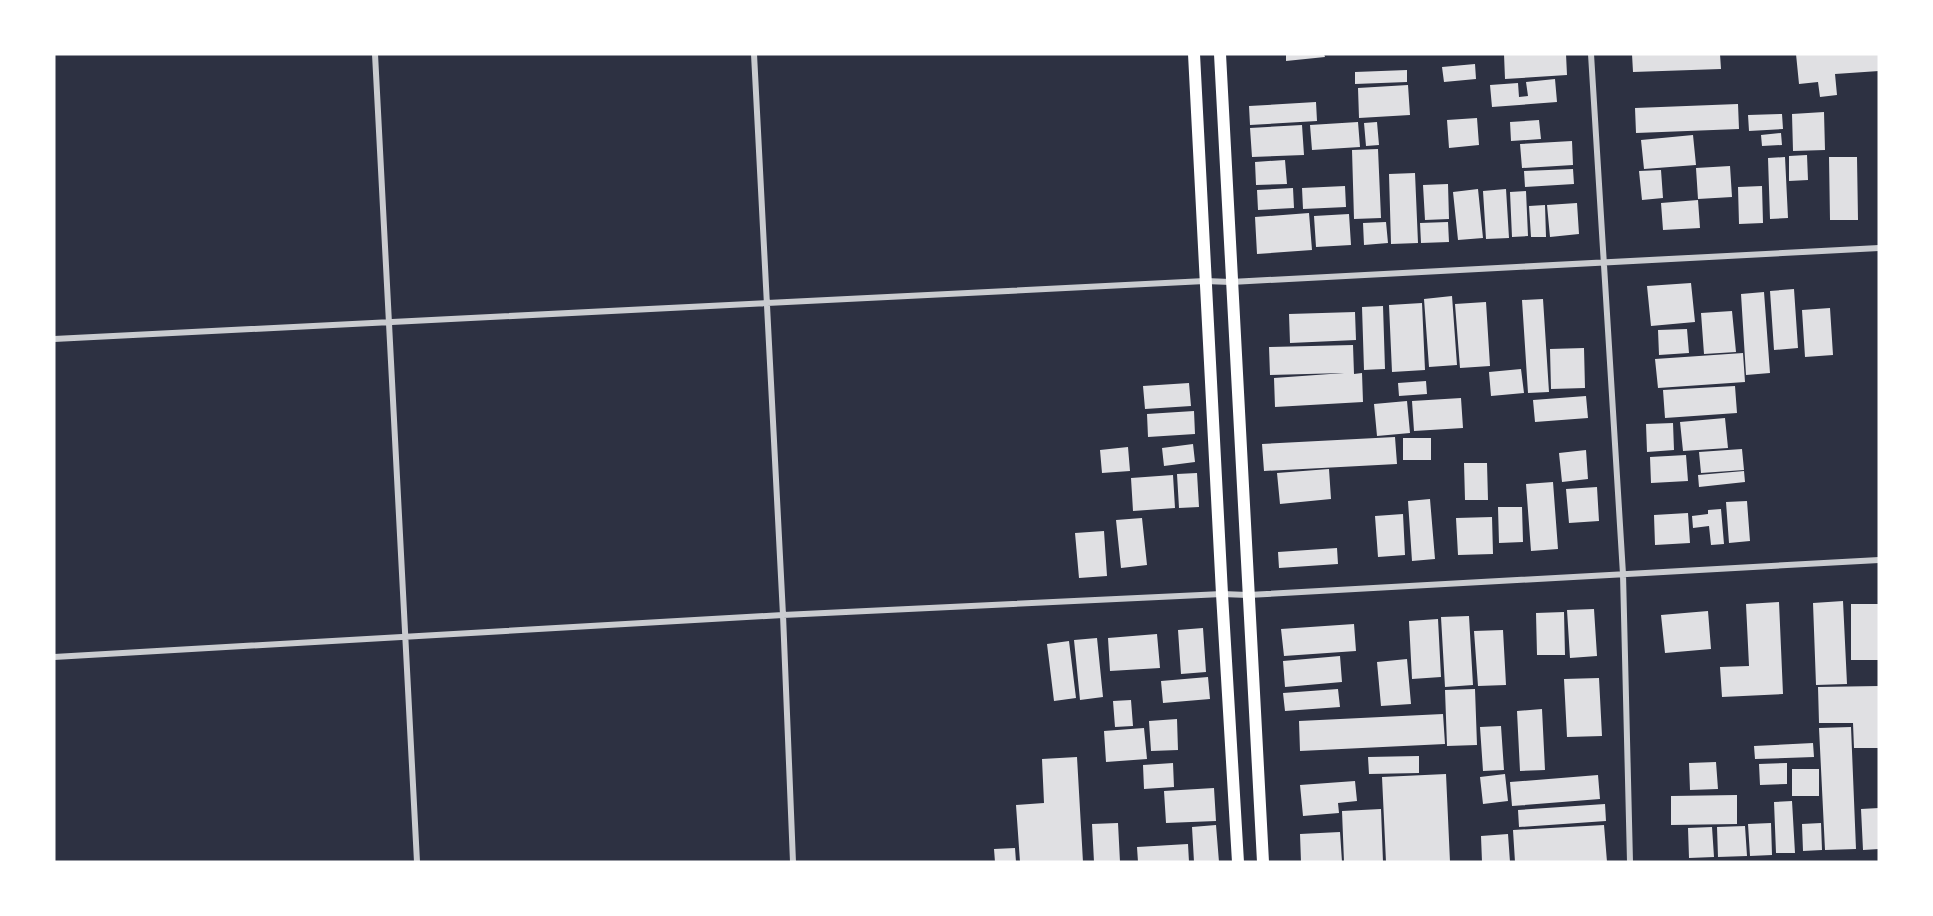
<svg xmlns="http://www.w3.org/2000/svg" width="1933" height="916" font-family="'Roboto Serif',serif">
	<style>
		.building { fill: #e0e0e3 }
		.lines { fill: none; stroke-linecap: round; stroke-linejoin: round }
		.minor { stroke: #caccd0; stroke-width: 6 }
		.secondary { stroke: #fff; stroke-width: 12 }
	</style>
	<rect width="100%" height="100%" fill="#2d3142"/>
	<!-- building -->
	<path class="building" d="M1286 54H1324L1325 57 1286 61Z
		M1504 54H1566L1567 75 1505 79Z
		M1632 54H1720L1721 69 1633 72Z
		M1796 54H1879V71L1835 74 1837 95 1820 97 1818 82 1799 84Z
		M1475 64 1476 79 1444 82 1442 67Z
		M1407 70V82L1355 84V72Z
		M1555 79 1557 102 1492 107 1490 85 1518 83 1519 97 1528 96 1526 82Z
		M1408 85 1410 115 1359 118 1358 88Z
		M1316 102 1317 121 1250 125 1249 106Z
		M1738 104 1739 129 1636 133 1635 108Z
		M1824 112 1825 150 1793 151 1792 114Z
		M1782 114 1783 129 1749 131 1748 115Z
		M1477 118 1479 145 1449 148 1447 120Z
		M1539 120 1541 139 1511 141 1510 122Z
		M1358 122 1360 147 1312 150 1310 125Z
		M1377 122 1379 145 1366 146 1364 123Z
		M1302 125 1304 155 1252 157 1250 128Z
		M1781 133 1782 145 1762 146 1761 135Z
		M1693 135 1696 165 1644 169 1641 140Z
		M1572 141 1573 165 1522 168 1520 144Z
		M1378 149 1381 218 1354 219 1352 150Z
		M1807 155 1808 180 1789 181V156Z
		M1785 157 1788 218 1770 219 1768 158Z
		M1829 157H1857L1858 220H1830Z
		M1285 160 1287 184 1256 185 1255 162Z
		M1730 166 1732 197 1698 199 1696 168Z
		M1573 169 1574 184 1525 187 1524 171Z
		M1661 170 1663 198 1642 200 1639 171Z
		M1415 173 1418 243 1391 244 1389 174Z
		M1448 184 1449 219 1425 220 1423 185Z
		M1345 186 1346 207 1303 209 1302 188Z
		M1762 186 1763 223 1739 224 1738 187Z
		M1293 188 1294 208 1258 210 1257 190Z
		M1478 189 1483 238 1458 240 1453 192Z
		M1506 189 1509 238 1486 239 1483 191Z
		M1526 191 1528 236 1512 237 1510 192Z
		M1698 200 1700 228 1663 230 1661 203Z
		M1577 203 1579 234 1550 237 1547 205Z
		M1545 205 1546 237H1531L1529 206Z
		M1309 213 1312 250 1257 254 1255 217Z
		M1349 214 1351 245 1316 247 1314 216Z
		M1386 222 1388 243 1364 245 1363 223Z
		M1448 222 1449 242 1421 243 1420 223Z
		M1691 283 1695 322 1651 326 1647 286Z
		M1794 289 1798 348 1774 350 1770 291Z
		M1764 292 1770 373 1746 375 1741 294Z
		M1452 296 1457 365 1429 367 1424 299Z
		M1543 299 1549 392 1528 393 1522 300Z
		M1486 302 1490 366 1460 368 1455 304Z
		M1422 303 1425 370 1392 372 1389 305Z
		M1383 306 1385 369 1364 370 1362 307Z
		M1830 308 1833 355 1805 357 1802 310Z
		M1732 311 1736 352 1704 354 1701 313Z
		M1355 312 1356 340 1290 343 1289 314Z
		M1687 329 1689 353 1659 355 1658 330Z
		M1353 345 1354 374 1362 373 1363 402 1275 407 1274 378 1344 373 1270 375 1269 347Z
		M1584 348 1585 388 1551 389 1550 349Z
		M1743 353 1745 382 1658 388 1655 359Z
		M1521 369 1524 393 1491 396 1489 372Z
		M1426 381 1427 394 1399 396 1398 383Z
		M1189 383 1191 406 1145 409 1143 386Z
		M1735 386 1737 413 1665 418 1663 390Z
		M1586 396 1588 418 1535 422 1533 400Z
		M1461 398 1463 428 1414 431 1412 401Z
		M1407 401 1410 433 1377 436 1374 404Z
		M1194 411 1195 434 1148 437 1147 414Z
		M1725 418 1728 448 1683 451 1680 422Z
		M1673 423 1674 450 1647 452 1646 424Z
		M1395 437 1397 464 1264 471 1262 444Z
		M1403 438H1431V460H1403Z
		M1193 444 1195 462 1164 466 1162 448Z
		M1128 447 1130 471 1102 473 1100 450Z
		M1742 449 1744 470 1701 473 1699 452Z
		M1586 450 1588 479 1562 482 1559 453Z
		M1686 455 1688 481 1651 483 1650 457Z
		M1464 463H1487L1488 500H1465Z
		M1329 469 1331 499 1280 504 1277 473Z
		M1744 471 1745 482 1699 487 1698 475Z
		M1197 473 1199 507 1179 508 1177 474Z
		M1173 475 1175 508 1133 511 1131 478Z
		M1553 482 1558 549 1531 551 1526 484Z
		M1597 487 1599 521 1569 523 1566 489Z
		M1430 499 1435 559 1412 561 1408 501Z
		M1747 501 1750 541 1729 543 1726 502Z
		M1498 507H1522L1523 542 1499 543Z
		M1721 509 1724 544 1711 545 1709 526 1693 528 1692 516 1708 514V510Z
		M1688 513 1690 543 1655 545 1654 515Z
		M1403 514 1405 555 1378 557 1375 516Z
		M1492 517 1493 554 1458 555 1456 518Z
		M1142 518 1147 565 1121 568 1116 520Z
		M1104 531 1107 576 1079 578 1075 533Z
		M1337 548 1338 564 1279 568 1278 552Z
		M1843 601 1847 684 1816 685 1813 603Z
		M1779 602 1783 694 1722 697 1720 667 1749 666 1746 604Z
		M1851 604H1879V660H1851Z
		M1594 609 1597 656 1570 658 1567 610Z
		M1708 611 1711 649 1665 653 1661 615Z
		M1564 612 1565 655H1537L1536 613Z
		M1469 616 1473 685 1445 687 1441 617Z
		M1438 619 1441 677 1412 679 1409 621Z
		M1354 624 1356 651 1284 656 1281 629Z
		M1203 628 1206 672 1181 674 1178 630Z
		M1503 630 1506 685 1478 686 1474 631Z
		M1157 634 1160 668 1110 671 1108 638Z
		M1097 638 1103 697 1080 700 1074 640Z
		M1069 641 1076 698 1054 701 1047 644Z
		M1340 656 1342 682 1285 687 1283 661Z
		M1407 659 1411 704 1381 706 1377 662Z
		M1208 677 1210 699 1163 703 1161 681Z
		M1599 678 1602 736 1567 737 1564 679Z
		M1879 686V748H1854L1853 723H1819L1818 687Z
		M1338 689 1340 707 1285 711 1283 693Z
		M1475 689 1477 745 1447 746 1445 690Z
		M1131 700 1133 726 1115 727 1113 701Z
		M1542 709 1545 770 1520 771 1517 711Z
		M1443 714 1445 744 1300 751 1299 721Z
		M1177 719 1178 750 1151 751 1149 721Z
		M1501 726 1504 770 1483 771 1480 727Z
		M1851 727 1856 849 1825 850 1819 728Z
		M1144 728 1147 759 1106 762 1104 731Z
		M1813 743 1814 757 1755 759 1754 746Z
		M1419 756V773L1369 774 1368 757Z
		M1077 757 1083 862H1020L1016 805 1044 803 1042 759Z
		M1716 762 1718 789 1690 790 1689 763Z
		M1173 763 1174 787 1144 789 1143 765Z
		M1787 763V784L1760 785 1759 764Z
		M1792 769H1819V796H1792Z
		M1446 774 1450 862H1386L1382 777Z
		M1505 774 1508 801 1483 804 1480 777Z
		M1598 775 1600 799 1512 806 1510 782Z
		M1355 781 1357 801 1338 803 1339 813 1303 816 1300 785Z
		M1214 788 1216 821 1166 823 1164 791Z
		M1737 795V824L1671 825V796Z
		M1792 801 1795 853H1776L1774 802Z
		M1605 804 1606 821 1519 827 1518 810Z
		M1879 808V849L1863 850 1861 809Z
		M1381 809 1383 862H1344L1342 811Z
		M1118 823 1120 862H1094L1092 824Z
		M1771 823 1772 855 1750 856 1748 824Z
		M1821 823 1822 850 1803 851 1802 824Z
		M1216 825 1219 862H1194L1192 827Z
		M1604 825 1607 862H1515L1513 830Z
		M1745 826 1747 856 1718 857 1717 827Z
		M1712 827 1714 857 1689 858 1688 828Z
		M1340 832 1342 862H1301L1300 834Z
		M1508 834 1510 862H1482L1481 836Z
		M1188 844 1189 862H1138L1137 847Z
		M1015 848 1016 862H995L994 849Z"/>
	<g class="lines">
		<!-- minor -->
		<path class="minor" d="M375 54 417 862
			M754 54 783 615 793 862
			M1591 54 1623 574 1630 862
			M54 339 1205 281 1231 282 1879 248
			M54 657 783 615 1222 594 1248 595 1879 560"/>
		<!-- secondary -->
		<path class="secondary" d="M1194 54 1222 594 1238 862
			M1220 54 1263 862"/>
	</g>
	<!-- border -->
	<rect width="1933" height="916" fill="none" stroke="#ffffff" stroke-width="111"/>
</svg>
